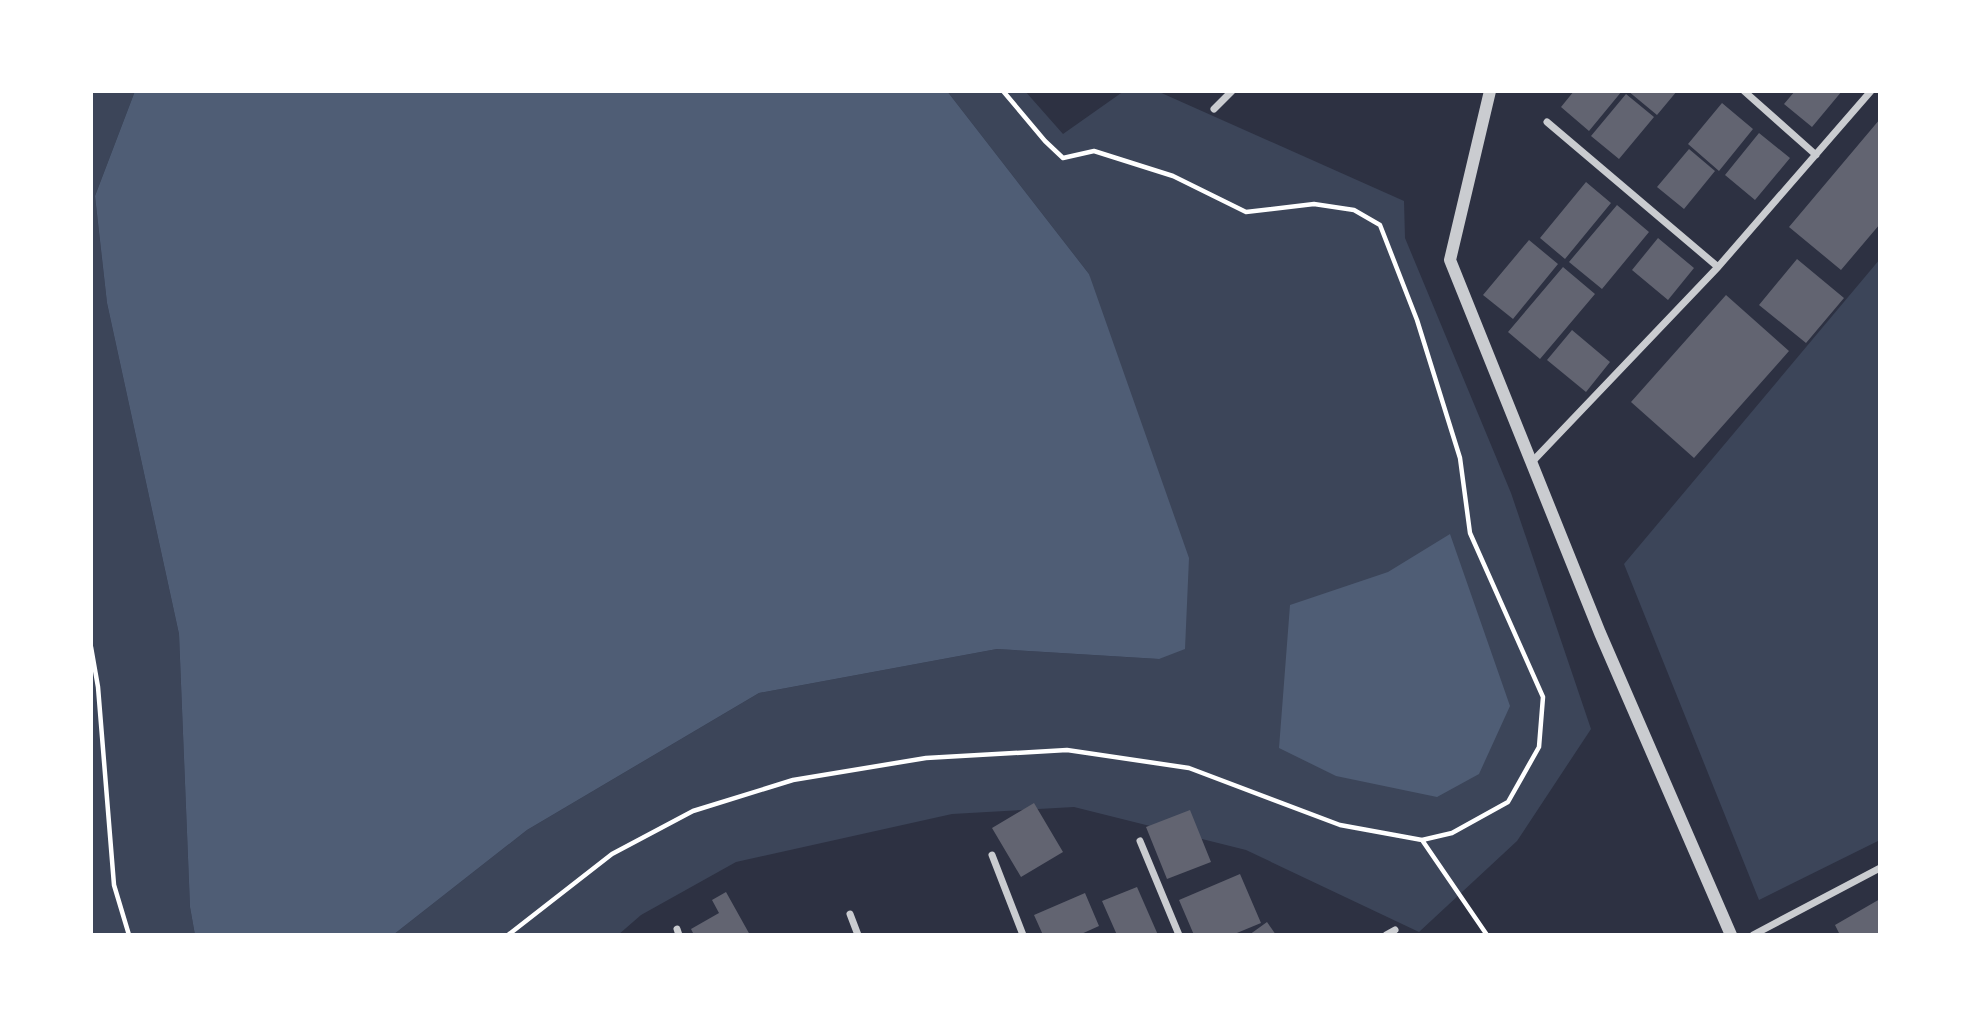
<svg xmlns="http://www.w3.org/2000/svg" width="1971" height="1026" font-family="'PT Serif',serif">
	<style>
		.green { fill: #3c4559 }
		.water { fill: #4f5d75 }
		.building { fill: #626471 }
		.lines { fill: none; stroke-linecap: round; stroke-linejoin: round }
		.path { stroke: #fff; stroke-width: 4.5 }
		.minor { stroke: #caccd0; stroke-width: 7 }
		.tertiary { stroke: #caccd0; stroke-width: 12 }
	</style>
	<rect width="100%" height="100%" fill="#2d3142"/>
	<!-- green -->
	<path class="green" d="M91 91H135L95 196 107 303 179 634 190 907 195 935H93L91 930Z
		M947 91H1025L1063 134 1124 91H1157L1404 201 1405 238 1511 493 1591 729 1517 841 1419 932 1246 850 1074 807 952 814 736 862 641 915 618 935H393L527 830 759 693 997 649 1159 659 1089 274Z
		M1880 259V840L1759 900 1624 564Z"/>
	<!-- water -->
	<path class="water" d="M135 91H947L1089 274 1189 558 1185 649 1159 659 997 649 759 693 527 830 393 935H195L190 907 179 634 107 303 95 196Z
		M1450 534 1510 706 1479 774 1437 797 1336 776 1279 748 1290 605 1388 572Z"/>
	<!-- building -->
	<path class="building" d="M1574 91H1622L1589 131 1561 107Z
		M1628 91H1677L1657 115Z
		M1795 91H1842L1812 127 1784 104Z
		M1626 94 1654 117 1619 159 1591 136Z
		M1722 103 1753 129 1719 171 1688 144Z
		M1880 119V224L1841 270 1789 227Z
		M1759 133 1790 158 1755 200 1725 175Z
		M1689 149 1715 171 1684 209 1657 187Z
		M1586 182 1611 203 1565 259 1540 238Z
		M1617 205 1649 232 1602 289 1569 262Z
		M1658 238 1694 268 1668 300 1632 270Z
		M1529 240 1558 264 1513 319 1483 295Z
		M1797 259 1844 298 1806 343 1759 305Z
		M1563 267 1595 294 1540 359 1508 332Z
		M1726 295 1789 351 1694 458 1631 402Z
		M1572 330 1610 362 1586 392 1547 360Z
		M1034 803 1063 852 1021 877 992 828Z
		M1190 810 1211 862 1167 879 1146 827Z
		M1240 874 1261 923 1232 935H1194L1179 900Z
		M1137 887 1158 935H1117L1102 901Z
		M726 892 750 935H694L691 929 719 913 712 900Z
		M1085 893 1099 926 1079 935H1043L1034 915Z
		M1880 899V935H1840L1835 925Z
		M1267 922 1276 935H1249Z"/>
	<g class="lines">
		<!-- path -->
		<path class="path" d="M1003 91 1045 141 1063 158 1094 151 1173 176 1246 212 1314 204 1354 210 1380 225 1417 320 1460 458 1470 533 1543 697 1539 747 1508 802 1452 833 1422 840
			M91 647 98 687 114 885 129 935
			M508 935 612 854 693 811 793 780 926 758 1067 750 1189 768 1340 825 1422 840 1487 935"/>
		<!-- minor -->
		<path class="minor" d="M1744 91 1816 155
			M1214 109 1232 91
			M1547 122 1718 267
			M1531 463 1718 267 1871 91
			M1140 841 1179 935
			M992 855 1023 935
			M850 914 858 935
			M677 929 679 935
			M1386 935 1395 930
			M1753 935 1880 868"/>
		<!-- tertiary -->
		<path class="tertiary" d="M1490 91 1450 260 1600 633 1731 935"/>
	</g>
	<!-- border -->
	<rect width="1971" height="1026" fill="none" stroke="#ffffff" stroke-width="186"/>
</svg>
